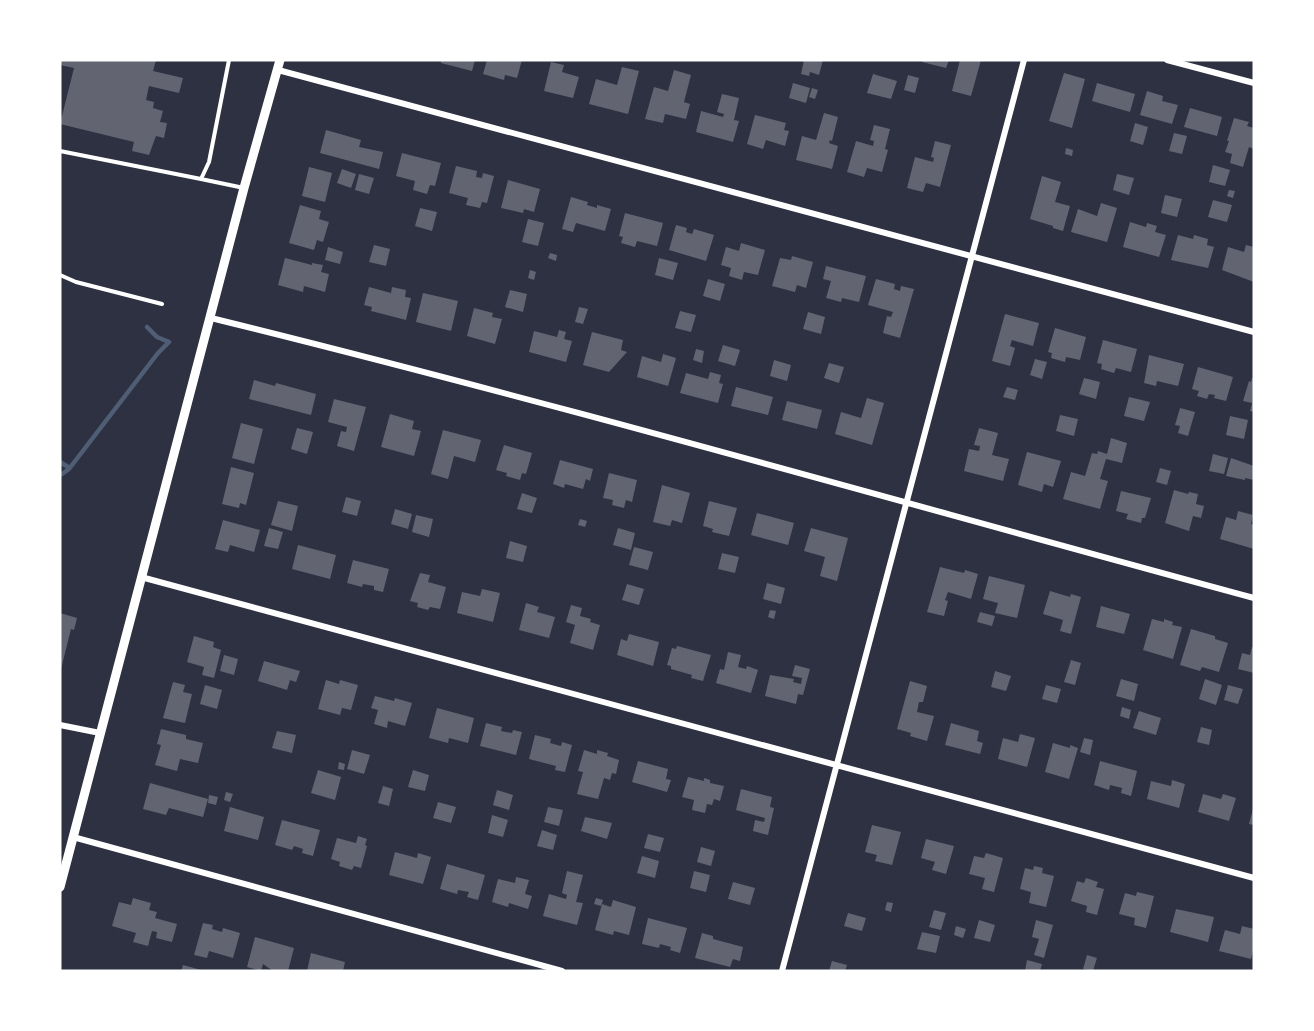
<svg xmlns="http://www.w3.org/2000/svg" width="1314" height="1031" font-family="Overpass,sans-serif">
	<style>
		.lines { fill: none; stroke-linecap: round; stroke-linejoin: round }
		.stream { stroke: #4f5d75; stroke-width: 4.5 }
		.building { fill: #626471 }
		.service { stroke: #fff; stroke-width: 4 }
		.minor { stroke: #fff; stroke-width: 6 }
		.tertiary { stroke: #fff; stroke-width: 9 }
	</style>
	<rect width="100%" height="100%" fill="#2d3142"/>
	<g class="lines">
		<!-- stream -->
		<path class="stream" d="M147 327 157 337 169 342
			M60 462 68 467
			M62 474 69 469 158 353 169 342"/>
	</g>
	<!-- building -->
	<path class="building" d="M60 60H156L153 71 183 78 179 93 149 86 146 100 154 102 153 108 163 111 160 122 167 123 164 138 156 136 149 155 132 151 134 142 60 124 74 68 60 65Z
		M441 60H475L472 71 441 63Z
		M487 60H522L517 78 505 75 504 80 483 74Z
		M804 60H823L819 75 810 72 809 76 801 74Z
		M923 60H949L946 68 922 62Z
		M960 60H981L971 96 952 91Z
		M551 62 564 65 562 72 579 77 573 98 544 91Z
		M622 67 639 71 628 114 589 104 596 79 617 85Z
		M674 70 691 75 684 102 690 104 686 119 665 114 663 123 645 119 654 87 668 91Z
		M1064 73 1085 79 1072 128 1049 121Z
		M873 74 897 81 891 99 867 93Z
		M908 75 919 78 915 93 904 90Z
		M793 83 810 88 806 103 789 98Z
		M1097 83 1135 94 1130 112 1092 101Z
		M812 88 818 90 815 99 809 97Z
		M1147 91 1163 96 1162 101 1178 105 1172 124 1140 115Z
		M722 94 739 98 734 120 739 121 733 142 696 132 701 111 723 117 724 114 717 112Z
		M1190 108 1222 117 1217 136 1184 127Z
		M824 113 838 117 832 141 830 140 829 143 838 146 832 169 796 160 802 136 816 140Z
		M755 115 786 123 784 130 789 131 785 146 766 140 763 149 747 144Z
		M1234 118 1249 122 1247 126 1254 128V149L1249 147 1243 167 1230 163 1232 154 1225 152 1229 141H1227Z
		M1135 123 1148 127 1143 145 1130 141Z
		M874 125 890 129 885 149 888 150 882 172 867 168 864 177 847 172 856 141 873 146 874 141 870 140Z
		M326 130 361 140 359 147 383 152 379 169 320 153Z
		M1174 133 1187 136 1182 154 1169 151Z
		M935 141 951 145 940 187 926 183 923 192 907 188 915 157 933 162 934 158 931 157Z
		M1066 148 1073 150 1072 156 1065 154Z
		M402 153 441 163 435 186 430 185 427 194 413 190 415 181 396 176Z
		M1213 165 1230 170 1225 186 1209 182Z
		M456 166 477 171 476 177 482 178 483 173 494 176 487 203 482 202 480 208 466 205 468 198 449 193Z
		M309 167 332 173 325 202 302 196Z
		M342 169 356 174 351 188 337 183Z
		M359 174 374 178 369 194 355 190Z
		M1117 174 1134 178 1129 195 1113 190Z
		M1042 176 1061 182 1055 202 1070 206 1063 231 1053 228V226L1030 219Z
		M508 180 540 189 534 212 524 209 523 213 501 208Z
		M1229 190 1235 191 1233 198 1227 196Z
		M1165 195 1182 199 1177 217 1161 213Z
		M571 197 588 202 587 205 597 208V205L611 209 605 231 576 223 573 232 562 229Z
		M1213 200 1232 205 1227 222 1208 217Z
		M1101 203 1117 208 1107 242 1071 232 1078 209 1097 216Z
		M300 205 321 211 319 219 329 222 323 242 317 240 314 250 289 243Z
		M420 208 437 212 432 231 415 226Z
		M625 213 663 223 657 246 637 241 635 247 621 243 623 237 619 236Z
		M528 219 544 223 538 246 522 242Z
		M1130 222 1146 227 1147 223 1157 226 1155 232 1166 235 1159 257 1123 247Z
		M676 225 687 228 686 232 692 234 694 229 714 235 706 261 669 250Z
		M1178 235 1193 239 1194 235 1208 239 1207 245 1214 247 1208 268 1171 260Z
		M741 243 765 250 758 275 744 272 742 280 729 276 731 268 721 265 726 247 739 251Z
		M374 245 390 249 386 266 369 262Z
		M1246 245 1254 247V282L1222 270 1228 247 1244 252Z
		M328 247 343 252 340 264 325 260Z
		M550 253 557 255 556 261 548 258Z
		M792 256 813 262 806 288 797 285 795 292 772 286 780 258 791 260Z
		M285 258 312 265V263L323 265 321 272 329 274 325 292 304 286 303 292 278 285Z
		M659 258 678 263 673 280 655 275Z
		M826 266 866 276 859 302 842 298 841 302 826 298 831 281 823 279Z
		M530 270 536 272 534 280 528 278Z
		M708 279 725 284 720 301 703 296Z
		M876 279 895 284 894 289 900 291 901 286 914 289 900 338 883 333 887 316 891 317 893 312 868 305Z
		M369 287 391 293 392 287 406 290 405 297 411 298 406 320 371 311 372 307 364 305Z
		M510 290 527 294 523 312 505 307Z
		M423 293 458 301 451 331 416 322Z
		M579 307 588 309 583 324 575 322Z
		M474 308 493 313 492 317 502 319 495 344 467 336Z
		M680 311 696 315 691 332 675 328Z
		M808 312 825 317 821 334 803 329Z
		M1005 314 1039 323 1033 346 1012 340 1010 346 1015 348 1010 366 992 361Z
		M1055 328 1086 337 1080 360 1066 357 1065 362 1051 358 1052 353 1048 352Z
		M559 330 566 332 564 339 572 341 566 362 529 352 534 331 557 337Z
		M592 332 623 340 621 350 627 352 609 372 583 365Z
		M1103 340 1137 349 1131 372 1116 368 1114 373 1101 369 1102 364 1097 363Z
		M723 345 740 350 735 366 718 361Z
		M696 349 704 351 702 363 693 360Z
		M663 354 676 358 668 386 637 377 642 356 661 362Z
		M1149 355 1184 364 1178 386 1157 381 1156 386 1144 383Z
		M1035 359 1047 362 1042 379 1030 375Z
		M774 360 791 365 787 381 770 376Z
		M829 363 844 367 839 383 824 378Z
		M1198 367 1233 377 1226 401 1214 398 1215 395 1209 394 1207 399 1197 396 1199 391 1192 389Z
		M710 372 721 375 719 383 723 384 718 403 680 393 686 373 708 379Z
		M1084 378 1100 382 1096 399 1079 394Z
		M1252 378H1254V412L1250 411 1252 403 1243 401 1249 381 1251 382Z
		M254 380 275 386 276 383 316 394 311 415 249 399Z
		M736 387 773 397 768 415 731 406Z
		M1007 387 1018 390 1015 400 1003 397Z
		M1129 397 1150 402 1144 421 1124 416Z
		M867 398 884 403 872 445 835 434 841 412 861 418Z
		M334 399 366 407 354 451 337 446 341 431 346 432 347 427 328 422Z
		M787 401 822 410 817 429 782 420Z
		M1180 408 1195 412 1188 436 1178 433 1180 426 1175 425Z
		M390 414 414 421 412 429 421 431 414 456 381 447Z
		M1060 415 1078 419 1074 436 1056 431Z
		M1230 416 1248 420 1244 439 1226 435Z
		M241 423 263 429 254 464 232 458Z
		M297 428 313 432 307 454 291 449Z
		M979 428 998 433 992 455 1009 459 1003 481 964 471 969 449 979 451 980 446 974 445Z
		M443 430 481 440 475 462 454 456 448 479 431 474Z
		M1111 438 1127 443 1122 463 1106 459 1100 479 1108 481 1100 509 1063 499 1071 472 1085 476 1092 453 1097 454 1098 451 1107 454Z
		M504 445 532 453 526 474 522 473 520 480 506 476 507 473 496 470Z
		M1027 452 1061 461 1053 487 1044 484 1042 492 1018 485Z
		M1213 454 1228 458 1224 474 1209 471Z
		M1231 458 1254 466V480L1245 478V480L1226 476Z
		M560 460 593 469 590 481 586 479 583 489 565 484 564 488 553 484Z
		M231 467 254 473 246 505 240 503 239 508 222 504Z
		M1160 468 1171 471 1167 485 1156 482Z
		M609 473 637 480 632 502 626 500 624 508 612 505 613 500 603 498Z
		M662 485 690 493 682 523 672 520 670 526 653 522Z
		M1174 490 1188 494 1189 492 1198 494 1196 504 1204 506 1201 518 1193 516 1189 531 1165 523Z
		M1121 491 1151 498 1145 518H1142L1141 523 1126 519 1128 514 1116 511Z
		M522 493 537 498 532 513 517 509Z
		M346 497 361 501 357 516 342 512Z
		M278 501 298 506 292 531 271 525Z
		M709 501 737 508 729 536 712 532 713 529 703 526Z
		M395 509 412 514 408 529 391 524Z
		M1238 511 1253 515 1251 524 1254 525V549L1220 539 1226 517 1236 520Z
		M757 513 794 523 788 545 751 535Z
		M416 515 433 519 429 537 412 532Z
		M580 519 587 521 585 527 578 525Z
		M223 520 260 530 254 552 230 545 228 552 215 549Z
		M269 528 283 532 278 549 264 546Z
		M618 528 635 533 631 550 613 545Z
		M811 528 848 538 837 581 820 576 825 557 804 551Z
		M510 541 527 546 523 562 506 558Z
		M298 545 336 555 330 579 292 569Z
		M634 547 653 552 648 570 629 565Z
		M722 553 739 557 735 573 718 569Z
		M353 560 389 569 383 592 374 590V586L363 584 362 587 347 583Z
		M940 567 964 573 965 570 978 574 971 599 948 592 945 600 948 601 944 616 927 612Z
		M420 573 430 575 428 582 446 587 440 609 430 607 428 610 417 607 418 603 410 601Z
		M989 576 1025 585 1017 618 995 613 998 603 983 599Z
		M767 583 785 588 781 604 763 599Z
		M627 584 644 589 639 605 622 600Z
		M482 589 500 593 493 622 457 613 462 592 480 596Z
		M1050 591 1070 597 1071 594 1081 597 1071 634 1060 631 1063 620 1043 614Z
		M526 603 539 607 537 612 555 617 549 638 519 630Z
		M571 605 582 608 580 616 591 619 590 622 600 625 593 650 570 643 575 625 566 622Z
		M1101 606 1130 614 1124 634 1096 627Z
		M770 610 776 611 774 619 768 617Z
		M980 612 995 616 992 626 977 622Z
		M60 613 77 618 74 630 71 629 61 669Z
		M1152 619 1164 622V619L1173 622 1172 625 1182 627 1173 659 1143 650Z
		M1191 629 1215 636V639L1228 643 1219 672 1202 667 1200 671 1180 665Z
		M629 634 659 642 653 666 617 655 621 639 627 641Z
		M194 636 214 642 213 647 221 650 214 678 202 675 204 667 187 662Z
		M677 646 711 655 703 681 691 678 692 675 671 669V666L667 665 672 648 676 649Z
		M1252 647H1254V673L1238 669 1242 653 1250 655Z
		M728 652 741 655 738 667 746 669 747 666 758 670 751 693 716 683 720 669 724 670Z
		M224 655 238 659 234 675 220 671Z
		M1071 660 1081 663 1075 685 1064 682Z
		M264 661 300 671 296 682 290 680 287 690 258 681Z
		M795 665 810 669 803 695 798 694 796 704 765 696 770 675 794 679 793 682 801 684 802 678 792 676Z
		M995 671 1011 676 1006 691 991 687Z
		M1121 679 1138 684 1134 701 1116 696Z
		M1205 679 1222 685 1216 705 1199 699Z
		M326 680 339 684 340 680 358 685 351 710 342 708 340 715 318 709Z
		M910 681 927 686 923 702H919L917 712 934 716 927 741 910 736 911 733 897 729Z
		M173 682 185 685 183 692 192 694 185 723 163 718Z
		M205 685 222 690 217 709 200 704Z
		M1046 685 1061 689 1057 703 1042 699Z
		M1228 685 1243 689 1238 704 1224 700Z
		M375 696 394 701 395 698 412 703 405 726 388 721 387 728 374 724 378 710 371 708Z
		M1122 707 1131 710 1129 719 1120 716Z
		M437 708 474 718 468 743 449 738 448 743 429 738Z
		M1139 711 1161 718 1156 735 1133 728Z
		M486 723 502 727 501 731 512 733 513 730 522 732 516 755 480 746Z
		M951 723 979 731 977 741 983 743 980 754 945 745Z
		M1201 727 1212 730 1209 745 1197 742Z
		M161 729 186 735V739L203 743 198 763 180 759 177 771 155 765 161 745 157 744Z
		M277 731 296 735 292 753 272 748Z
		M1020 734 1035 738 1027 767 998 759 1003 738 1018 742Z
		M535 735 551 739 550 743 561 746 562 742 572 745 565 772 555 770 556 766 529 759Z
		M1084 738 1093 740 1090 755 1080 752Z
		M1053 743 1070 748V745L1078 748 1069 779 1045 772Z
		M352 750 370 755 364 774 347 769Z
		M584 750 597 754V750L608 753 607 756 619 760 616 774 612 773 610 780 604 778 598 799 577 794 583 772 578 771Z
		M638 761 668 769 666 779 671 780 667 792 632 782Z
		M1100 761 1137 771 1131 796 1121 793 1122 788 1110 785 1109 790 1094 785Z
		M339 762 345 764 344 770 338 769Z
		M318 770 341 777 335 800 311 793Z
		M413 770 429 775 425 791 408 787Z
		M688 777 704 781V778L710 780V783L724 786 720 801 714 799 712 805 707 804 705 813 692 810 694 800 682 797Z
		M1172 780 1185 784 1179 808 1147 799 1151 781 1171 786Z
		M150 783 208 799 203 817 169 808 166 815 143 809Z
		M383 786 393 789 389 806 378 803Z
		M741 789 772 797 770 807 774 808 768 835 753 831 755 820 764 822 765 818 736 810Z
		M497 790 513 795 509 810 493 805Z
		M226 792 233 794 230 802 224 800Z
		M1203 794 1221 799 1223 794 1236 798 1229 821 1198 812Z
		M209 795 218 797 216 805 208 803Z
		M438 802 456 807 451 823 433 818Z
		M230 807 264 817 258 840 224 831Z
		M548 807 563 810 559 826 544 822Z
		M1253 809H1254V825L1249 824Z
		M492 815 508 820 503 837 488 833Z
		M585 817 612 823 607 839 581 831Z
		M282 820 320 830 313 856 302 853 303 849 294 846 292 850 275 845Z
		M872 825 901 832 892 865 875 861 877 855 865 852Z
		M542 830 557 835 553 850 537 846Z
		M648 834 664 838 660 852 644 848Z
		M358 836 367 839 365 845 367 846 361 868 354 866 352 870 339 866 340 862 331 859 337 838 356 843Z
		M926 839 954 846 946 874 932 870 935 862 921 858Z
		M701 847 715 851 711 866 697 862Z
		M395 852 417 858 418 853 431 857 423 884 389 875Z
		M986 853 1003 858 994 892 982 889 985 878 969 874 974 856 984 858Z
		M642 856 659 861 655 878 637 873Z
		M447 864 485 875 478 900 467 897 469 892 458 890 457 894 440 889Z
		M1034 866 1043 868 1042 873 1054 876 1046 907 1029 903 1031 892 1020 889 1025 868 1033 870Z
		M567 871 583 875 576 902 583 903 577 925 543 916 549 894 566 899 567 895 562 893Z
		M694 871 710 875 706 892 690 888Z
		M516 877 529 880 525 894 532 896 528 909 509 903 508 907 492 902 498 879 515 883Z
		M1086 878 1098 882 1096 887 1104 889 1097 915 1086 912 1087 906 1071 901 1077 881 1084 883Z
		M733 882 755 888 750 905 728 899Z
		M1137 892 1154 896 1146 928 1134 925 1135 918 1119 914 1125 893 1136 896Z
		M133 898 151 903 149 910 157 912 155 918 177 924 172 942 156 938 157 932 152 931 148 946 133 942 136 933 112 926 119 902 131 905Z
		M596 898 603 900 601 906 594 904Z
		M613 900 636 907 629 935 614 931 613 935 595 930 602 904 611 907Z
		M887 902 893 903 891 912 885 910Z
		M1176 909 1214 917 1208 942 1170 932Z
		M934 910 946 913 941 930 929 927Z
		M848 913 866 918 862 931 844 926Z
		M648 918 687 928 680 953 670 950 671 947 660 944 659 948 642 944Z
		M979 920 995 925 990 942 974 938Z
		M1036 920 1053 925 1044 958 1034 955 1039 939 1032 937Z
		M203 923 213 925 212 929 222 932 223 928 240 933 233 958 209 951 207 958 194 955Z
		M956 926 966 929 963 938 954 935Z
		M1242 926 1254 929V947L1251 959 1219 951 1225 930 1240 934Z
		M922 932 940 936 936 953 917 949Z
		M702 933 713 936V939L743 947 740 961 733 959 730 967 695 958Z
		M255 937 294 948 288 971H273L263 964 261 971 247 967Z
		M311 953 345 962 343 971H307Z
		M1087 955 1097 958 1093 971 1083 969Z
		M1027 960 1042 964 1040 971H1025Z
		M832 961 847 965 845 971H829Z
		M183 965 201 970V971H181Z"/>
	<g class="lines">
		<!-- service -->
		<path class="service" d="M60 151 201 179 209 162 229 60
			M201 179 244 188
			M60 275 76 282 162 304"/>
		<!-- minor -->
		<path class="minor" d="M1167 60 1254 83
			M278 70 1254 332
			M211 318C560 404 907 504 1254 598
			M141 577 1254 878
			M60 725 100 733
			M73 837 562 971
			M782 971 1024 60"/>
		<!-- tertiary -->
		<path class="tertiary" d="M60 887 244 188 280 60"/>
	</g>
	<!-- border -->
	<rect width="1314" height="1031" fill="none" stroke="#ffffff" stroke-width="123"/>
</svg>
